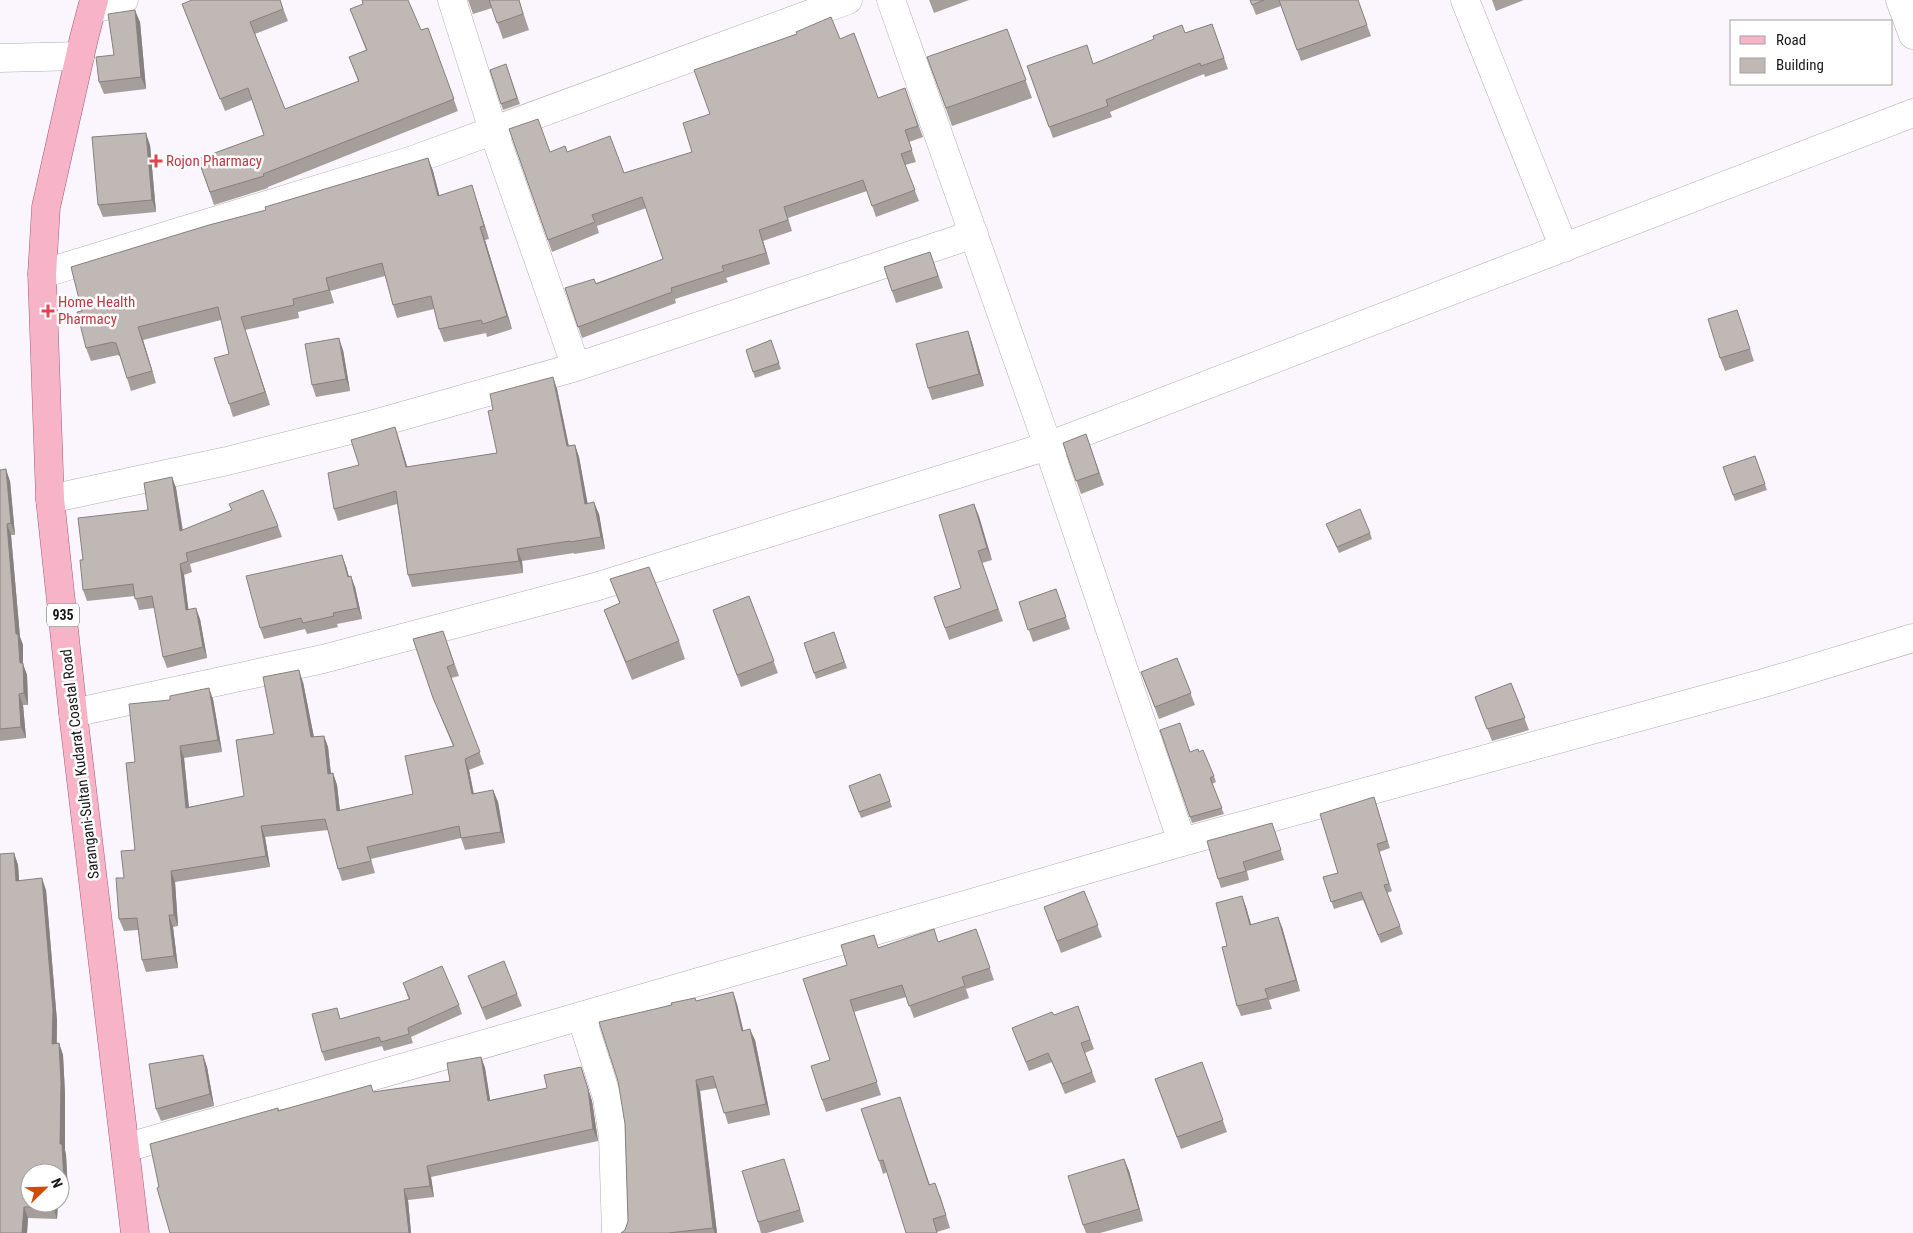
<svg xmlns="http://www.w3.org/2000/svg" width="1913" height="1233" font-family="'Roboto Condensed',sans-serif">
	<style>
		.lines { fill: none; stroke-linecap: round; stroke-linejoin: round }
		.street-casing { stroke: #b1acb3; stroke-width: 29 }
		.primary-casing { stroke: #a65b73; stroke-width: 29 }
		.street { stroke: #fff; stroke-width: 28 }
		.primary { stroke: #f7b3c8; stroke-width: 28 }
		.wall { fill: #a59e9b }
		.shaded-wall { fill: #86817e }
		.building { fill: #c0b8b4; stroke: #86817e }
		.health-dot { fill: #e0444e; stroke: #fff; stroke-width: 2 }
		.labels { text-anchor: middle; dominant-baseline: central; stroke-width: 5; stroke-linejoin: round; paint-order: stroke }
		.shield { fill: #fff; stroke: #5d5c5e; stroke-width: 1 }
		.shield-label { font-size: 14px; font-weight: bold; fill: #181619 }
		.health-label { font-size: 15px; fill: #be3a42; stroke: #fff; text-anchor: start }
		.street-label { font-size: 15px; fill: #181619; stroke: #fff }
	</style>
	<rect width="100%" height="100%" fill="#fbf6fd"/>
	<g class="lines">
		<defs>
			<path id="street" d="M452 0 493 130 576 367
				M891 0 1048 446 1182 842
				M1465 0 1564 248
				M1900 0 1913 35
				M92 10 124 0
				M0 58 80 56
				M42 274 413 160 848 0
				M50 499 227 461 374 424 576 367 974 234
				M73 713 323 659 595 587 1048 446 1913 113
				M581 1016 607 1097 613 1136 616 1233
				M125 1148 1182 842 1764 683 1913 638"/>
			<path id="primary" d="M94 0 84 38 46 207 42 274 50 499 73 713 135 1233"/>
		</defs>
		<!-- street casing -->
		<use href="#street" class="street-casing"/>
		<!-- primary casing -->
		<use href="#primary" class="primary-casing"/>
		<!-- street -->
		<use href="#street" class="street"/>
		<!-- primary -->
		<use href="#primary" class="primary"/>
	</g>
	<!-- wall -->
	<path class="wall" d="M280 0 288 21 255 34 285 109 358 81 349 57 366 50 350 9 421 30 428 28 458 111 268 187V188L214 205 198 159 264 135 252 100 225 111 182 4Z
		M468 0H519L529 30 503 39 492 8 473 14Z
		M929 0H969L934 13Z
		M1250 0H1358L1371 36 1301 61 1281 6 1256 15Z
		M1492 0H1524L1496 11Z
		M140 22 146 89 104 94 99 82Z
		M1212 24 1228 69 1205 77 1204 74 1176 85 1110 112 1112 117 1053 138 1027 66 1093 64Z
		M1007 29 1032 98 952 126 927 57Z
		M840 39 878 98 905 88 923 137 909 142 916 162 905 165 919 201 876 217 867 191 788 218 792 231 763 241 770 264 726 278 728 282 675 299 676 303 582 338 565 288 596 283 663 259 646 208 597 226 599 233 552 252 509 129 550 152H567L624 173 692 152 710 114Z
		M506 64 520 104 503 110 490 70Z
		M150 145 156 212 103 217 98 205Z
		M428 158 433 171 439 195 476 198 489 239 485 240 512 329 487 337 486 333 444 342 439 329 434 309 397 318 393 305 385 276 330 291 334 303 298 312 299 318 245 330 270 405 233 417 229 404V354L221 320 143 340 156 383 131 391 120 356H119L118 355 91 361 86 348 82 311 266 210Z
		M930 252 943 288 896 303 884 267Z
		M1737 310 1754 361 1725 371 1720 358Z
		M968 331 972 343 984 386 932 400 928 388Z
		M771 340 781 369 755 378 746 350Z
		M343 350 350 391 316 397 312 385Z
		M553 377 557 389 569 446 575 445 579 457 587 503 599 514 605 549 574 554V553L522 561 523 573 412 587 408 575 397 504 338 521 334 509 359 465 395 427 407 467 497 453 493 410Z
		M1086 434 1104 485 1081 494 1063 443Z
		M1755 456 1767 490 1735 501 1723 467Z
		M0 470 10 481 15 535H11L20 637 23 645V664L27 675 28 705H23L26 738 0 741Z
		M172 477 176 488 183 530 278 526 282 537 190 564 192 572 184 575 188 609 200 619 207 658 167 668 163 657 154 608 139 610 135 596 87 601 83 590 148 510Z
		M974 504 992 560 982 563 1003 621 949 640 934 597 961 588Z
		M1326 524 1370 533 1372 539 1339 553Z
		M346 566 349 577 355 587 362 619 337 624 338 627 307 634 305 629 264 639 260 628Z
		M610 579 679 641 685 659 632 680 604 610 620 604Z
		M1056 589 1070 629 1033 642 1019 602Z
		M749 596 778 673 741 687 713 610Z
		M443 631 459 676 451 678 484 764 469 770 474 794 493 790 498 802 505 843 465 850 461 838 371 859 375 873 342 881 338 869 328 830 265 837 270 867 175 882 178 926 173 927 178 968 146 972 142 960 138 930 124 931 119 919 124 878 135 850V762L170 700 213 699 222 752 184 758 189 807 244 796 274 734 303 682 314 737 324 736 328 747 331 773H333L337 785 340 810 413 794 453 746 438 710 413 639Z
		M834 632 847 668 816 679 804 643Z
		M1177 658 1195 705 1159 719 1141 672Z
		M1511 683 1529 730 1492 741 1475 697Z
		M1160 730 1190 752 1214 776 1216 782 1212 784 1224 814 1192 823Z
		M880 774 892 807 861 818 849 786Z
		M1374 797 1390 848 1379 852 1392 891 1387 893 1403 934 1381 943 1363 900 1334 909 1323 877 1338 873Z
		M1272 823 1284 860 1247 871 1249 880 1221 888 1218 879Z
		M14 853 18 865 19 880 46 890 57 1021V1044L59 1043 63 1055 65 1094V1150L66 1155 68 1193H60V1173L30 1203H58L57 1219 28 1218 27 1233H0Z
		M1084 891 1102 937 1061 953 1044 907Z
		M1242 896 1246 907 1251 924 1282 927 1300 991 1269 1000 1272 1009 1241 1016 1237 1006 1227 946Z
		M976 929 994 980 966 989 969 998 914 1018 906 997 854 1012 881 1095 826 1112 822 1100 847 965 879 948 939 942Z
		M468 976 517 994 522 1006 486 1020Z
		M403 983 459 1005 462 1014 411 1037 413 1043 384 1051 382 1046 325 1061 322 1052 341 1019 409 1000Z
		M733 992 737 1004 743 1030 755 1040 770 1115 728 1124 717 1088 700 1091 717 1233H621L625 1230 628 1221 625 1124 696 1001Z
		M1078 1006 1094 1049 1085 1053 1096 1082 1065 1094 1052 1062 1029 1071 1012 1028 1054 1015Z
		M203 1055 207 1067 214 1106 161 1121 156 1109Z
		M481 1057 485 1068 490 1100 547 1088 581 1067 592 1101 598 1141 431 1177 434 1197 408 1200 411 1233H170L278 1108 279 1110 373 1092 450 1081Z
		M1202 1062 1227 1132 1181 1149 1155 1079Z
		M900 1097 930 1185 940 1195 950 1228 937 1232 887 1172 883 1174 879 1161Z
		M1124 1159 1129 1171 1143 1221 1100 1233H1086L1083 1225Z
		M788 1171 804 1222 767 1233H761L758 1222Z"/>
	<!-- shaded-wall -->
	<path class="shaded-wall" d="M135 10 140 22 146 89 141 77Z
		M146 133 150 145 156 212 152 200Z
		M428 158 433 171 443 209 438 196Z
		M472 185 476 198 489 239 484 226Z
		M480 227 485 240 512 329 507 316Z
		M759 230 763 241 770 264 766 253Z
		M326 278 330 291 334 303 329 290Z
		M241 317 245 330 270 405 265 392Z
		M138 327 143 340 156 383 152 371Z
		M968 331 972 343 984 386 979 374Z
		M339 338 343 350 350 391 346 379Z
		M553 377 557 389 571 458 567 446Z
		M395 427 399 439 411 479 406 467Z
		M575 445 579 457 590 516 585 504Z
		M6 469 10 481 15 535 11 523Z
		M172 477 176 488 184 542 180 531Z
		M594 502 599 514 605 549 601 537Z
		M974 504 979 516 992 560 987 548Z
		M7 524 11 535 20 637 23 645V664L27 675 28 705 24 693 16 634Z
		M517 549 522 561 523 573 519 561Z
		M342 555 346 566 352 588 348 577Z
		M180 564 184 575 190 621 186 610Z
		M351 576 355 587 362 619 358 608Z
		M196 608 200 619 207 658 203 647Z
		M299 670 303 682 316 748 311 737Z
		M209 688 213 699 222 752 218 740Z
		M19 694 23 705 26 738 21 727Z
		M324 736 328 747 332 785 328 774Z
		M180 746 184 758 190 820 186 808Z
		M465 759 469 770 476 806 472 794Z
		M333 773 337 785 341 823 337 811Z
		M493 790 498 802 505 843 501 832Z
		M261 826 265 837 270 867 266 856Z
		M14 853 18 865 20 892 16 881Z
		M171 871 175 882 178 926 174 915Z
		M42 878 46 890 57 1021 56 1055 52 1044Z
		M1242 896 1246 907 1254 935 1250 925Z
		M169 915 173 927 178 968 174 956Z
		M1278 917 1282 927 1300 991 1296 980Z
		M733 992 737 1004 746 1042 742 1031Z
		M750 1029 755 1040 770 1115 766 1104Z
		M59 1043 63 1055 65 1094V1150L66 1155 68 1193 64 1181 60 1144Z
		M203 1055 207 1067 214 1106 210 1094Z
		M481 1057 485 1068 492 1112 488 1101Z
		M581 1067 592 1101 598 1141 593 1129Z
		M696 1080 700 1091 717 1233H715L713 1228Z
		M1124 1159 1129 1171 1143 1221 1139 1209Z
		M427 1166 431 1177 434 1197 430 1186Z
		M404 1189 408 1200 411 1233H409Z
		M53 1203H58L57 1219 53 1207Z
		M24 1207 28 1218 27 1233H22Z"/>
	<!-- building -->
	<path class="building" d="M192 0H280L283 9 250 22 285 109 359 81 349 57 367 50 350 9 363 4 362 0H408L421 30 428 28 454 99 263 174 264 176 210 192 198 159 264 135 248 88 220 99 182 4Z
		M489 0H519L523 14 497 23Z
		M1250 0H1264L1252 5Z
		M1279 0H1358L1367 25 1297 50Z
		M135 10 141 77 99 82 96 57 114 55 108 14Z
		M831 17 840 39 854 33 878 98 905 88 918 126 905 130 912 150 901 154 915 190 872 206 863 180 784 207 788 220 759 230 766 253 722 266 724 271 671 288 672 292 578 327 565 288 594 279 596 284 663 259 642 197 592 215 595 222 548 240 509 129 538 119 550 152 565 146 567 152 610 136 624 173 692 152 683 123 710 114 694 70 797 34 796 32Z
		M1212 24 1224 58 1201 66 1200 63 1172 74 1106 100 1108 106 1049 127 1027 66 1087 45 1093 64 1154 39 1153 36 1182 25 1185 33Z
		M1007 29 1026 80 946 108 927 57Z
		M506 64 517 98 501 104 490 70Z
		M146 133 152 200 98 205 92 137Z
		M428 158 438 196 472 185 484 226 480 227 507 316 483 324 481 320 439 329 431 296 393 305 382 263 326 278 329 290 293 299 294 305 241 317 265 392 229 404 214 358 229 354 218 307 138 327 152 371 127 378 116 343H114L113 342 86 348 77 312 82 311 71 267 209 225 266 210 265 207Z
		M930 252 938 276 892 291 884 267Z
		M1737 310 1750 349 1720 358 1708 319Z
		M968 331 979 374 928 388 916 344Z
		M339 338 346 379 312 385 305 344Z
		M771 340 779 363 753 372 746 350Z
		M553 377 567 446 575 445 585 504 594 502 601 537 570 542V541L517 549 519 561 408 575 396 491 334 509 328 473 359 465 351 440 395 427 406 467 497 453 488 411 493 410 490 394Z
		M1086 434 1099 473 1076 481 1063 443Z
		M1755 456 1765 484 1733 495 1723 467Z
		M6 469 11 523 7 524 16 634H18L20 663H23L24 693 19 694 21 727 0 729V470Z
		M172 477 180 531 232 510 229 504 263 490 278 526 186 553 188 561 180 564 186 610 196 608 203 647 163 657 152 596 135 599 133 584 83 590 80 560H83L78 518 148 510 144 483Z
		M974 504 987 548 978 551 998 609 945 628 934 597 961 588 939 515Z
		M1360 509 1370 533 1337 547 1326 524Z
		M342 555 348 577 351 576 358 608 333 613 334 616 303 623 301 618 260 628 246 576Z
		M649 567 679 641 626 662 604 610 620 603 610 579Z
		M1056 589 1066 617 1028 630 1019 602Z
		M749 596 774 661 737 675 713 610Z
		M443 631 454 664 447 667 480 752 465 759 472 794 493 790 501 832 461 838 459 826 367 847 371 861 338 869 325 819 261 826 266 856 171 871 174 915H169L174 956 142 960 137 918 119 919 116 878H124L121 851 135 850 126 763 135 762 129 704 170 700V696L209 688 218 740 180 746 186 808 244 796 236 740 274 734 263 677 299 670 311 737 324 736 328 774 333 773 337 811 413 794 405 756 454 746 433 698 413 639Z
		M834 632 844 662 814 673 804 643Z
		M1177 658 1191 693 1155 707 1141 672Z
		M1511 683 1525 718 1487 729 1475 697Z
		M1180 723 1190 752 1198 749 1199 752 1203 750 1214 776 1210 778 1222 808 1190 817 1160 730Z
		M880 774 890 801 859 812 849 786Z
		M1374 797 1387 841 1377 844 1389 884 1384 885 1400 926 1378 935 1361 892 1331 902 1323 877 1338 873 1320 814Z
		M1272 823 1281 850 1243 862 1246 871 1218 879 1207 841Z
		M14 853 16 881 42 878 53 1010 52 1044 59 1043 61 1083 60 1144H62L64 1181H60V1173H30V1203H53V1207H24L22 1233H0V854Z
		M1084 891 1098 925 1057 941 1044 907Z
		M1242 896 1250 925 1278 917 1296 980 1265 989 1268 998 1237 1006 1222 947 1227 946 1216 903Z
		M934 929 938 942 976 929 990 968 962 977 965 986 909 1006 902 985 850 1000 877 1082 822 1100 811 1066 830 1060 803 979 847 965 841 945 874 935 878 948Z
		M504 961 517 994 482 1008 468 976Z
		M442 966 459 1005 408 1028 409 1034 381 1042 379 1037 322 1052 312 1014 337 1008 340 1019 410 999 403 983Z
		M733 992 742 1031 750 1029 766 1104 724 1113 713 1076 696 1080 713 1228 668 1233H621L625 1230 628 1221 625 1124 618 1081 599 1022 672 1005 671 1003 695 998 696 1001Z
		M1078 1006 1090 1040 1081 1043 1092 1072 1062 1084 1048 1053 1026 1062 1012 1028 1052 1012 1054 1015Z
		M203 1055 210 1094 156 1109 149 1064Z
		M481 1057 488 1101 547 1088 544 1075 581 1067 588 1089 593 1129 427 1166 430 1186 404 1189 409 1233H170L157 1188 159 1187 150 1144 278 1108V1111L371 1085 373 1092 450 1081 447 1063Z
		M1202 1062 1223 1120 1177 1137 1155 1079Z
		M900 1097 929 1185 935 1183 946 1215 933 1219 937 1233H906L883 1160 879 1161 861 1109Z
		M784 1159 800 1210 758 1222 742 1171Z
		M1124 1159 1139 1209 1083 1225 1068 1176Z"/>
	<!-- markers -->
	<g class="health-dot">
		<path d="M153.5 153.5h5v5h5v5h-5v5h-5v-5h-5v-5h5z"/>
		<path d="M45.5 303.5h5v5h5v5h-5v5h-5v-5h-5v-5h5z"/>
	</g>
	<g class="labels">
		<!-- shield labels -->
		<rect class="shield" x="47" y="603.5" width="32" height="23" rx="4"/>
		<g class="shield-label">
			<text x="63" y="615">935</text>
		</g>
		<!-- health labels -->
		<g class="health-label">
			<text x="166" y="161">Rojon Pharmacy</text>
			<text x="58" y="302">Home Health<tspan x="58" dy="17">Pharmacy</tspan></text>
		</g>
		<!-- street labels -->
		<g class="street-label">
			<text transform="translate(80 764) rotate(-97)">Sarangani-Sultan Kudarat Coastal Road</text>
		</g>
	</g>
	<!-- legend -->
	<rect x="1730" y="20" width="162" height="65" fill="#ffffff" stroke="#a3a2a3"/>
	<rect x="1740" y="36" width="25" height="8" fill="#f7b3c8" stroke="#a3a2a3"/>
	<text x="1776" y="45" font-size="15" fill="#181619">Road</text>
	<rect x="1740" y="58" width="25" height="15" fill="#c0b8b4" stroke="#a3a2a3"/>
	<text x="1776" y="70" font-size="15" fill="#181619">Building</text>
	<!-- north arrow -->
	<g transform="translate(45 1188) rotate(67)"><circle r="24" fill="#ffffff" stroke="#a3a2a3"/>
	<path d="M0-4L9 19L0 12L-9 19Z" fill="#d14c0a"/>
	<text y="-8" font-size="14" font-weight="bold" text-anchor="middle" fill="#181619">N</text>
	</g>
</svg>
